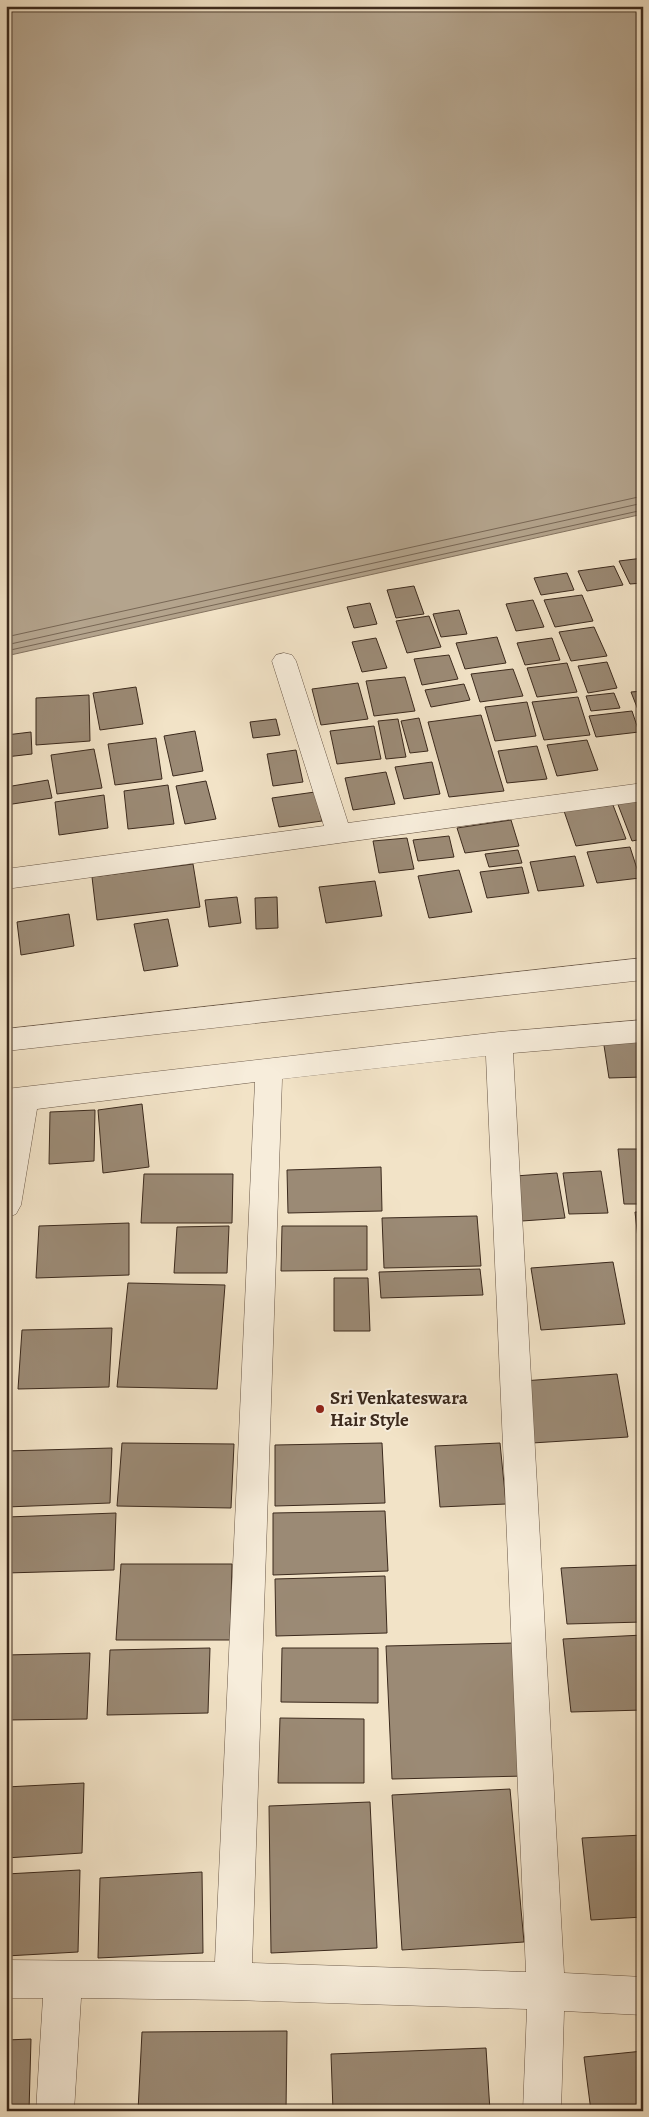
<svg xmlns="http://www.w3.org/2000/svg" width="649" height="2117" font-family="Alegreya,serif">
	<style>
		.water { fill: #b4a48d; stroke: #847360 }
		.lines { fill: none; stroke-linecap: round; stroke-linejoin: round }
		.shore { stroke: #786755; stroke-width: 1 }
		.building { fill: #9b8a75; stroke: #3c2a1d }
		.street-casing { stroke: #6a5848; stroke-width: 1 }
		.street { fill: #f7eddb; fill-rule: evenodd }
		.poi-dot { fill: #8f2418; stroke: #f7eddb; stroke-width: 2 }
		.labels { text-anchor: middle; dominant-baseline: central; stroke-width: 4; stroke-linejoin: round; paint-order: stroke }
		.poi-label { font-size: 19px; font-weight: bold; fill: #3c2a1d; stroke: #f7eddb; text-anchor: start }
	</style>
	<rect width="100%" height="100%" fill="#f2e3c7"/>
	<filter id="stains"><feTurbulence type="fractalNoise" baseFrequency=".004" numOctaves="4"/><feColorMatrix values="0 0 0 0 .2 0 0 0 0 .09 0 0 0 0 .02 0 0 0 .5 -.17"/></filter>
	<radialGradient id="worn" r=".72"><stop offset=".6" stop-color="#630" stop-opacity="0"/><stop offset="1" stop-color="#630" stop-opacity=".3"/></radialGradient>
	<!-- water -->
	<path class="water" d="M6 6H643V514L6 656Z"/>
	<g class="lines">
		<!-- shore -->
		<path class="shore" d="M6 637 643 496
			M6 645 643 503
			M6 651 643 510"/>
	</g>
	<!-- building -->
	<path class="building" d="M643 558V583L630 584 619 561Z
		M614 566 623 585 587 591 578 571Z
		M567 573 574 590 541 595 534 578Z
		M414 586 424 614 396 618 387 590Z
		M582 595 593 621 555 627 544 600Z
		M533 600 544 627 516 631 506 604Z
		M370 603 377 624 354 628 347 607Z
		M459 610 467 634 441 637 433 614Z
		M429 616 441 647 407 653 396 621Z
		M594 627 607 656 571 661 559 632Z
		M497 637 506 663 465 669 456 643Z
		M376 638 387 668 362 672 352 642Z
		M552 638 560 660 525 665 517 643Z
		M449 655 458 679 422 685 414 659Z
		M607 662 617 688 588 693 578 666Z
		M567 663 577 692 537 697 527 668Z
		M513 669 523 696 480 702 471 674Z
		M405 677 415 711 374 716 366 681Z
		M358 683 368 719 321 725 312 689Z
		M464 684 470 700 431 707 425 690Z
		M136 687 143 724 100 730 93 693Z
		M643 691V720H642L631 692Z
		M614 693 620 708 591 711 586 696Z
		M89 695 90 741 36 745V698Z
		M578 697 590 735 544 740 532 702Z
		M527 702 536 736 495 741 485 707Z
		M632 711 639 732 596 737 589 716Z
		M481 715 504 791 449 797 428 722Z
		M419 718 428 751 410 753 401 721Z
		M276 719 280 735 253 738 250 722Z
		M398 719 406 757 386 759 378 721Z
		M374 726 381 759 337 764 330 731Z
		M195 731 203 771 173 776 164 736Z
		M31 732 32 754 6 757V735Z
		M156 738 162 779 115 785 108 744Z
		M587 740 598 770 557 776 547 745Z
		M537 746 547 779 507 783 498 751Z
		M94 749 102 788 57 794 51 755Z
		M296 750 303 782 273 786 267 754Z
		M432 762 440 794 404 799 395 767Z
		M386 772 395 804 353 810 345 778Z
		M48 780 52 798 6 805V787Z
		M206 781 216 819 185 824 176 786Z
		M168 785 174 824 128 829 124 791Z
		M315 792 322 821 279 827 272 798Z
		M104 795 108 828 59 835 55 802Z
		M643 798V839L632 841 617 802Z
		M613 805 626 839 576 846 564 811Z
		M511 820 519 846 465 853 457 828Z
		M449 836 454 857 418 861 413 840Z
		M407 838 414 869 379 873 373 841Z
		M630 847 640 878 597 883 587 852Z
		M518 850 522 863 489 867 485 854Z
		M575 856 584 886 538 891 530 862Z
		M193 864 200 907 97 920 92 877Z
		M522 867 529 893 487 898 480 872Z
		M459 870 472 912 429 918 418 876Z
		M375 881 382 916 326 923 319 887Z
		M237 897 241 923 209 927 205 900Z
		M277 897 278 928 256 929 255 898Z
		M69 914 74 946 21 955 17 922Z
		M168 919 178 966 144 971 134 924Z
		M643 1038V1077L609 1078 603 1039Z
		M142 1104 149 1167 103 1173 98 1110Z
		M95 1110 94 1161 49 1164 50 1112Z
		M618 1149H643V1204H624Z
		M381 1167 382 1211 288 1213 287 1170Z
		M601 1171 608 1213 569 1214 563 1173Z
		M557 1173 565 1218 522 1221 515 1176Z
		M144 1174H233L232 1223H141Z
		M635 1212H643V1283Z
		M477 1216 481 1266 384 1268 382 1218Z
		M129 1223V1275L36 1278 39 1226Z
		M229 1226 227 1273H174L177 1227Z
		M282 1226H367V1270L281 1271Z
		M613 1262 625 1324 541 1330 531 1268Z
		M480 1269 483 1295 381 1298 379 1272Z
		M334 1278H368L370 1331H334Z
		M128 1283 225 1285 217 1389 117 1387Z
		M112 1328 109 1387 18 1389 22 1330Z
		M617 1374 628 1437 532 1443 523 1381Z
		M122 1443 234 1444 231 1508 117 1506Z
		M382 1443 385 1503 275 1506V1445Z
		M500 1443 506 1504 440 1507 435 1446Z
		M112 1448 110 1503 6 1507V1451Z
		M385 1511 388 1571 273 1575V1513Z
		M116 1513 114 1570 6 1573 7 1517Z
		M121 1564H232L230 1640H116Z
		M642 1565 643 1622 567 1624 561 1568Z
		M385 1576 387 1633 276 1636 275 1579Z
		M643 1635V1710L571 1712 563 1639Z
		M515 1643 526 1776 392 1779 386 1646Z
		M210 1648 208 1713 107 1715 110 1650Z
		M282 1648H378V1703L281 1702Z
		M90 1653 87 1719 6 1720V1655Z
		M280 1718 364 1719V1783H278Z
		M84 1783 82 1853 6 1858V1787Z
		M510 1789 524 1942 402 1950 392 1795Z
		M370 1802 377 1948 271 1953 269 1806Z
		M643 1835V1917L591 1920 582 1838Z
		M80 1870 78 1952 6 1956V1874Z
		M202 1872 203 1953 98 1958 100 1878Z
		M287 2031 286 2111H138L142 2032Z
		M31 2039 29 2111H6V2040Z
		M486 2048 490 2111H333L331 2054Z
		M643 2051V2111H591L584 2057Z"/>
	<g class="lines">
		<defs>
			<path id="street" d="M284 653 292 655 296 661 348 823 643 783V801L6 889V869L324 826 272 661 276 655Z
				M643 958V980L6 1051V1029Z
				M643 1020V1042L513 1053 564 1973 643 1977V2015L564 2011 561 2111H523L527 2009 233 2000 81 1998 74 2111H36L43 1998H6V1960L215 1962 255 1082 37 1109 21 1205 16 1214 6 1218V1124L8 1112 6 1113V1089L499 1032ZM486 1056 526 1972 252 1963 282 1079Z"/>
		</defs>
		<!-- street casing -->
		<use href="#street" class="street-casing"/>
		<!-- street -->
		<use href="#street" class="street"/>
	</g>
	<!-- markers -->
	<circle class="poi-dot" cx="320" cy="1409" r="5"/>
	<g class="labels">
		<!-- poi labels -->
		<g class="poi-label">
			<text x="330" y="1398">Sri Venkateswara<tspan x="330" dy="22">Hair Style</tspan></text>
		</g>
	</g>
	<!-- margin -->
	<rect width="649" height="2117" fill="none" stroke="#f2e3c7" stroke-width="25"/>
	<rect x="8" y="8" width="634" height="2102" fill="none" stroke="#3c2a1d" stroke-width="2.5"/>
	<rect x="12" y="12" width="624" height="2092" fill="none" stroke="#3c2a1d"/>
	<rect width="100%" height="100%" filter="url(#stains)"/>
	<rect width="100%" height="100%" fill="url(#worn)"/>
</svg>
